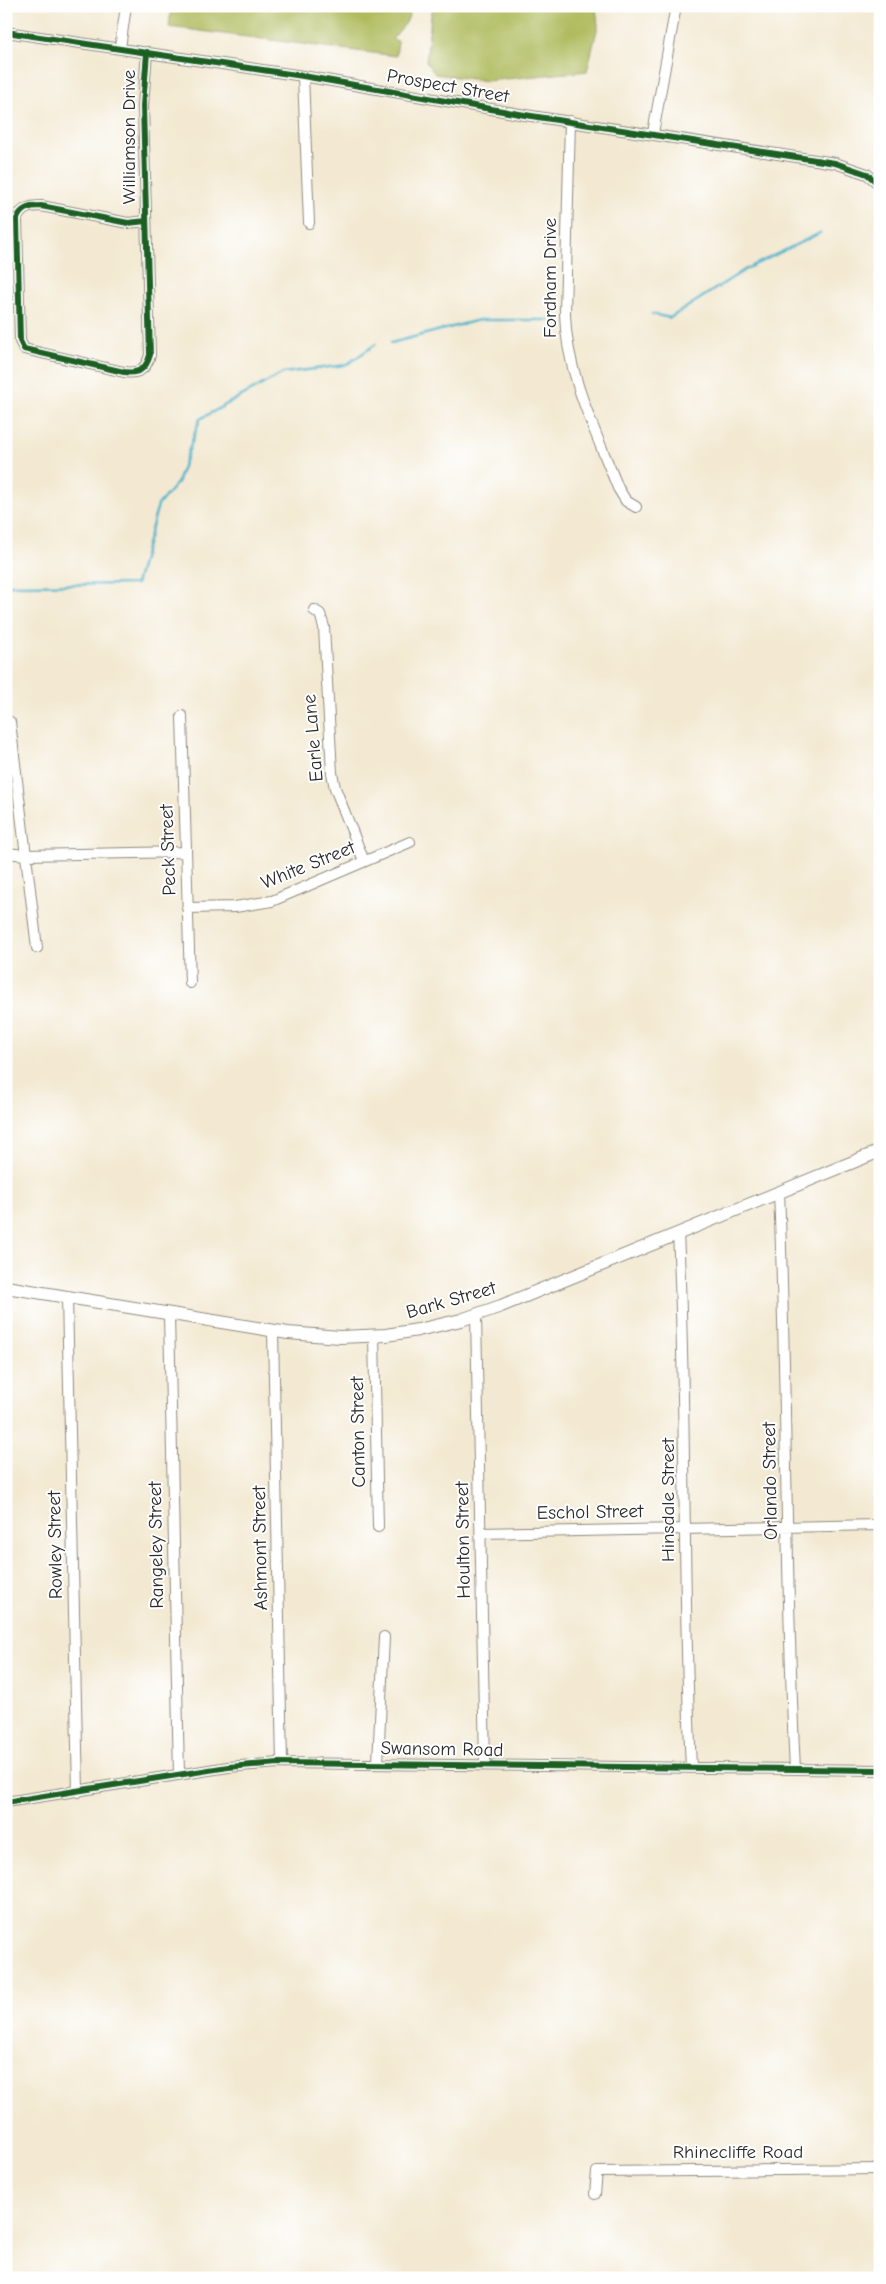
<svg xmlns="http://www.w3.org/2000/svg" width="886" height="2284" font-family="'Comic Neue',sans-serif">
	<style>
		.green { fill: #afbb5d; stroke: #6d7344 }
		.lines { fill: none; stroke-linecap: round; stroke-linejoin: round }
		.stream { stroke: #4cb2cb; stroke-width: 2.5 }
		.minor-casing { stroke: #8f8a7e; stroke-width: 12 }
		.major-casing { stroke: #8f8a7e; stroke-width: 14 }
		.minor { stroke: #fff; stroke-width: 10 }
		.major { stroke: #fff; stroke-width: 12 }
		.cycleway-casing { stroke: #fff; stroke-width: 9 }
		.cycleway { stroke: #1b5e20; stroke-width: 6 }
		.labels { text-anchor: middle; dominant-baseline: central; stroke-width: 4; stroke-linejoin: round; paint-order: stroke }
		.street-label { font-size: 19px; fill: #2b2b2b; stroke: #fff }
	</style>
	<rect width="100%" height="100%" fill="#fff"/>
	<filter id="ink" filterUnits="userSpaceOnUse"><feTurbulence type="fractalNoise" baseFrequency=".02" numOctaves="2"/><feDisplacementMap in="SourceGraphic" scale="10" xChannelSelector="R" yChannelSelector="G"/><feConvolveMatrix kernelMatrix="1 2 1 2 8 2 1 2 1" color-interpolation-filters="sRGB"/></filter>
	<filter id="wash" filterUnits="userSpaceOnUse"><feTurbulence type="fractalNoise" baseFrequency=".0096" numOctaves="4" result="noise"/><feDisplacementMap in="SourceGraphic" scale="20" xChannelSelector="R" yChannelSelector="G"/><feGaussianBlur stdDeviation="1.12" result="paint"/><feColorMatrix in="noise" values="0 0 0 0 0 0 0 0 0 0 0 0 0 0 0 0 0 1.4 0 .05"/><feComposite in="paint" operator="in"/></filter>
	<g filter="url(#wash)">
		<rect width="100%" height="100%" fill="#f3e9d2"/>
		<!-- green -->
		<path class="green" d="M173 6H413L406 23 392 39 398 41 396 56 169 27 171 10H176Z
			M434 6H596L598 26 587 71 486 81 435 74 426 62 431 15Z"/>
		<g class="lines">
			<!-- stream -->
			<path class="stream" d="M652 314 670 318 746 269 820 233
				M391 343 479 320H550
				M6 585 136 584 158 505 177 483 200 419 283 373 346 365 376 344"/>
		</g>
	</g>
	<g filter="url(#ink)">
		<g class="lines">
			<defs>
				<path id="minor" d="M6 32 303 76 525 115 835 163 867 174 880 185
					M120 48 126 6
					M303 76 309 223
					M570 121 565 313C566 374 596 432 618 488L626 501 636 507
					M653 133 676 6
					M146 221 128 223 41 206C30 206 21 208 17 219L20 341 24 349 124 372C139 374 146 369 150 355L143 106 147 52
					M314 610 320 614 324 627 332 773 335 788 364 861
					M182 716 190 983
					M10 722 37 948
					M6 853 26 855 186 852
					M187 908 235 907 272 901 410 842
					M779 1192C787 1384 785 1577 795 1769
					M678 1233C687 1411 682 1589 691 1767
					M67 1297 78 1792
					M169 1315 179 1775
					M476 1315 485 1764
					M273 1331 282 1763
					M374 1336 378 1527
					M481 1533 880 1525
					M378 1763 384 1637
					M6 1802 228 1767 279 1763 880 1770
					M595 2194 597 2172 880 2169"/>
				<path id="major" d="M6 1287 288 1333 340 1337 386 1335 418 1330 461 1320 501 1306 880 1151"/>
			</defs>
			<!-- minor casing -->
			<use href="#minor" class="minor-casing"/>
			<!-- major casing -->
			<use href="#major" class="major-casing"/>
			<!-- minor -->
			<use href="#minor" class="minor"/>
			<!-- major -->
			<use href="#major" class="major"/>
			<defs>
				<path id="cycleway" d="M6 32 303 76 525 115 835 163 867 174 880 185
					M146 221 128 223 41 206C30 206 21 208 17 219L20 341 24 349 124 372C139 374 146 369 150 355L143 106 147 52
					M6 1802 228 1767 279 1763 880 1770"/>
			</defs>
			<!-- cycleway casing -->
			<use href="#cycleway" class="cycleway-casing"/>
			<!-- cycleway -->
			<use href="#cycleway" class="cycleway"/>
		</g>
	</g>
	<g class="labels">
		<!-- street labels -->
		<g class="street-label">
			<text transform="translate(448 86) rotate(10)">Prospect Street</text>
			<text transform="translate(129 137) rotate(-90)">Williamson Drive</text>
			<text transform="translate(550 278) rotate(-90)">Fordham Drive</text>
			<text transform="translate(313 738) rotate(-95)">Earle Lane</text>
			<text transform="translate(168 850) rotate(-92)">Peck Street</text>
			<text transform="translate(308 865) rotate(-22)">White Street</text>
			<text transform="translate(451 1300) rotate(-16)">Bark Street</text>
			<text transform="translate(358 1432) rotate(-91)">Canton Street</text>
			<text transform="translate(770 1481) rotate(-91)">Orlando Street</text>
			<text transform="translate(668 1500) rotate(-90)">Hinsdale Street</text>
			<text transform="translate(590 1512) rotate(-1)">Eschol Street</text>
			<text transform="translate(463 1540) rotate(-91)">Houlton Street</text>
			<text transform="translate(55 1545) rotate(-91)">Rowley Street</text>
			<text transform="translate(156 1545) rotate(-91)">Rangeley Street</text>
			<text transform="translate(260 1548) rotate(-91)">Ashmont Street</text>
			<text transform="translate(442 1749) rotate(1)">Swansom Road</text>
			<text x="738" y="2152">Rhinecliffe Road</text>
		</g>
	</g>
	<!-- margin -->
	<rect width="886" height="2284" fill="none" stroke="#fff" stroke-width="25"/>
</svg>
